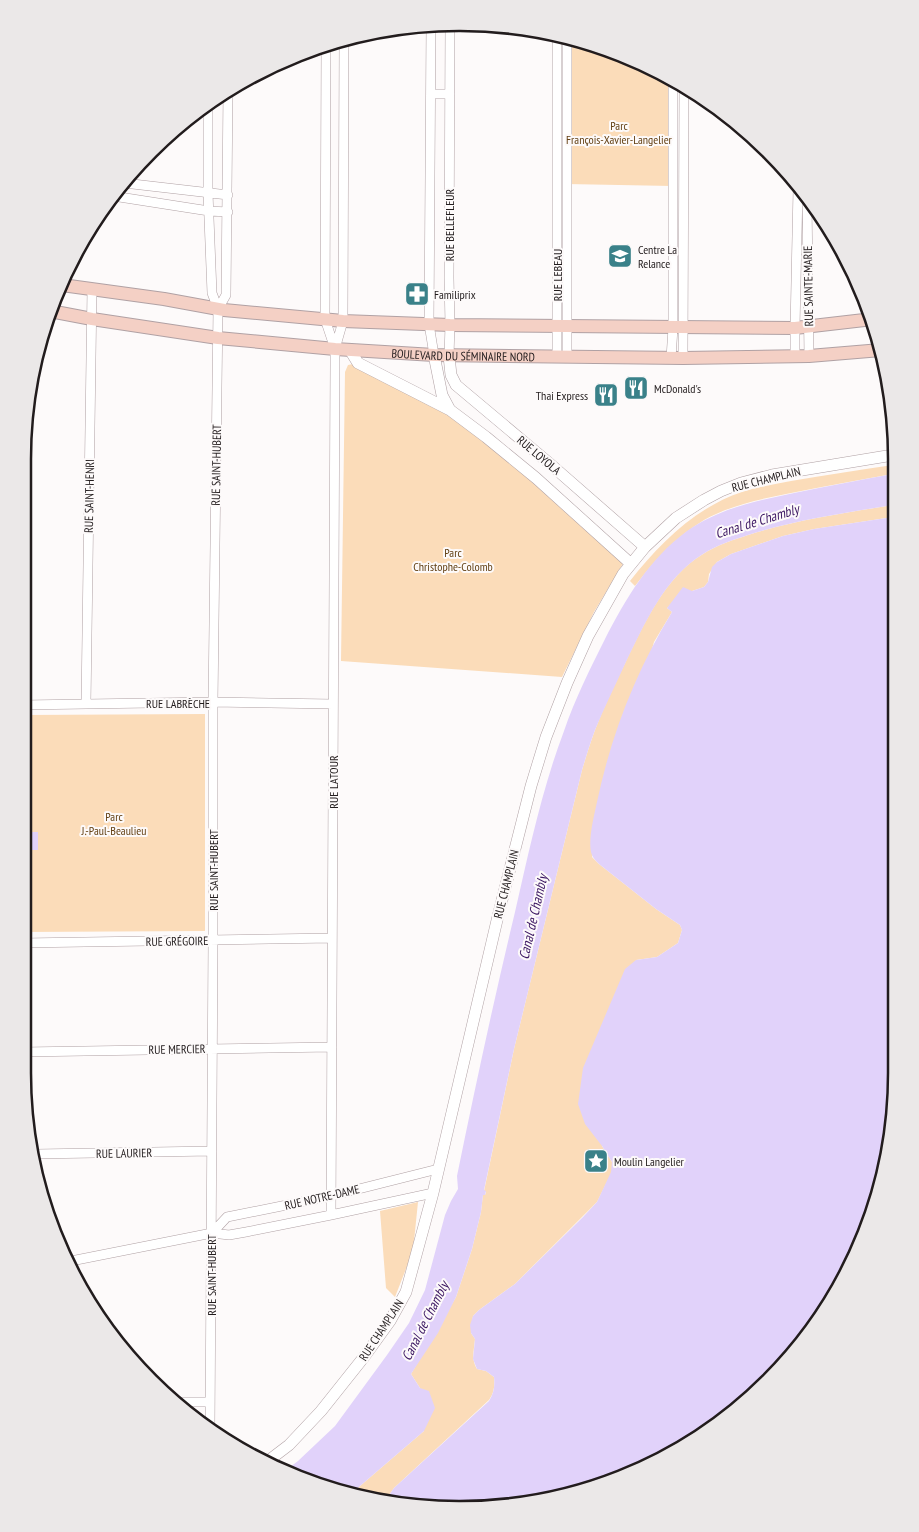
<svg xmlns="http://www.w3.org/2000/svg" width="919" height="1532" font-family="'PT Sans Narrow',sans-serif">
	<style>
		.green { fill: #fbdcb9 }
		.water { fill: #e1d2fa }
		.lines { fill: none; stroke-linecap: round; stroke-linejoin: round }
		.minor-casing { stroke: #b0a1a4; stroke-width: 10 }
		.tertiary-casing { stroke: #b0a1a4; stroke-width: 12 }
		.secondary-casing { stroke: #b0a1a4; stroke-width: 14 }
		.minor { stroke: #fff; stroke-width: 9 }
		.tertiary { stroke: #fff; stroke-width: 11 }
		.secondary { stroke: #f4d0c5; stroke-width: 12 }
		.labels { text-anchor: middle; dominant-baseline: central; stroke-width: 4; stroke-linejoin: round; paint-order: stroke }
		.park-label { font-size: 12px; fill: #634114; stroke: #fdfafa }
		.street-label { font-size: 12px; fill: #221c1d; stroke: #fdfafa }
		.poi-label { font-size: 12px; fill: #221c1d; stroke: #fdfafa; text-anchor: start }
		.water-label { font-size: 14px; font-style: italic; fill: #3c1763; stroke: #fdfafa }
		.rim { fill: none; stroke: #221c1d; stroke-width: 2.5 }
	</style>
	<rect width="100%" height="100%" fill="#fdfafa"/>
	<!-- green -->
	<path class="green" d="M568 38 627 56 672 80V186L566 184Z
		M358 363 444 411 485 441 624 562 594 612 562 677 341 661 345 372 348 365Z
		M893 465V474C859 480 825 486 791 493 761 499 731 505 704 520 676 537 655 560 635 586L630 581C659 544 696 507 742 492 758 487 775 484 791 481 825 475 859 470 893 465Z
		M893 505V517L814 529 783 536 731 554 717 562 709 574 708 582 704 587 692 591 667 608 672 612 654 642 592 857 599 864 656 909 680 925 682 930 678 943 657 957 636 960 602 1146 612 1162V1172L597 1202 515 1284 479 1310 473 1316 471 1333 475 1339C474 1350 471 1360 477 1369L486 1371 494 1377C495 1386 494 1393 489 1400L394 1488 387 1498 353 1492 424 1431 420 1388 411 1374 456 1297 472 1249 481 1212 483 1194 485 1195 486 1192 484 1191 514 1049 582 770C586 757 590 743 595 730 604 706 615 684 626 661 645 622 665 577 703 554 717 545 733 540 748 535 795 520 844 513 893 505Z
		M205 714V931L23 932V715Z
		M418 1202 413 1251 395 1297 386 1288 380 1211Z"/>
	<!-- water -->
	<path class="water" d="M893 474V505C844 513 795 520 748 535 733 540 717 545 703 554 664 578 644 625 625 664 615 686 604 708 595 730 590 743 586 757 582 770L514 1049 484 1190 486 1191 485 1195H483L481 1212 472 1249 456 1297 438 1333 411 1374 420 1388 429 1391 435 1408 424 1431 353 1492 319 1486 286 1470 298 1461 335 1426 387 1355 409 1323 425 1290 445 1215 451 1201 458 1189 457 1176C475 1088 494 999 515 912 529 851 542 789 564 731 575 699 590 669 605 639 626 598 649 559 687 531 720 508 756 501 794 493 827 486 860 480 893 474Z
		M893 517 896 1101 873 1213 823 1316 725 1419 600 1486 459 1509 387 1498 394 1488 489 1401C494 1393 495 1386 494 1377L486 1371 477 1369 473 1359 475 1339 471 1333 470 1325 473 1316 479 1310 515 1284 583 1217 597 1202 611 1172 612 1162 602 1146 585 1124 578 1104 583 1068 625 969 636 960 657 957 678 943 682 930 680 925 656 909 599 864C596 861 593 858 592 855 587 843 594 816 597 802 611 735 636 671 672 612L667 608 683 587 692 591 704 587 708 582 712 567 717 562 731 554 783 536 814 529Z
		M23 832H38V850H23Z"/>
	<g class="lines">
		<defs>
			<path id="minor" d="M431 25 429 324 434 355
				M326 45 325 319 335 349
				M431 94H450
				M208 103V193L212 293 218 309 213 702V940L210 1430
				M124 183 228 195
				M113 196 209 211 228 212
				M807 201 809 356
				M218 309 226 295 228 90
				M449 356 450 325 449 278 450 23
				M795 356V328L798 189
				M557 357V35
				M567 357V38
				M671 358 673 328V80
				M683 358 684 86
				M86 703 92 289
				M23 705 213 702 333 704
				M23 943 332 938
				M23 1052 332 1047
				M36 1154 212 1151
				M331 1215 335 364V349L343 321 344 40
				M212 1233 227 1217 331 1196 438 1169
				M71 1261 212 1233 229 1235 246 1232 331 1215 433 1193
				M181 1402H210"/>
			<path id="tertiary" d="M350 350 358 363 450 410
				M434 355 442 395 450 410 486 437 536 478 630 563
				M449 356 451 375 456 385 549 463 645 547
				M268 1461 289 1445 321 1411 364 1357 390 1321 406 1292 433 1193 498 916 531 786 546 737 567 683 588 636 623 574 645 547 676 518 704 500 721 491 741 483 772 475 893 455"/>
			<g id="secondary">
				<path d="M62 285 164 299 224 310 343 321 450 325 795 328 873 319"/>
				<path id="s1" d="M50 311 92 319 218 338 335 349 434 355 683 358 809 356 881 350"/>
			</g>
		</defs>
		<!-- minor casing -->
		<use href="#minor" class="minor-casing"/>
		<!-- tertiary casing -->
		<use href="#tertiary" class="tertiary-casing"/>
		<!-- secondary casing -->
		<use href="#secondary" class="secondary-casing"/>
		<!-- minor -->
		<use href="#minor" class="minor"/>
		<!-- tertiary -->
		<use href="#tertiary" class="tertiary"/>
		<!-- secondary -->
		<use href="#secondary" class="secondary"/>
	</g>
	<!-- icons -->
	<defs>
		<symbol id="school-square" viewBox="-11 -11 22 22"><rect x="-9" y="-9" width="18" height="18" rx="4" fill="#3a8189" stroke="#fdfafa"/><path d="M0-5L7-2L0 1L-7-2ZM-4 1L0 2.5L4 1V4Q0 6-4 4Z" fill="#fff"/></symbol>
		<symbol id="pharmacy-square" viewBox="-11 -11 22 22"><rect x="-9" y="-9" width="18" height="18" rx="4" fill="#3a8189" stroke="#fdfafa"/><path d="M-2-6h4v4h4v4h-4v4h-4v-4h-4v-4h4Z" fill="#fff"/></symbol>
		<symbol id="restaurant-square" viewBox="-11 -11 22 22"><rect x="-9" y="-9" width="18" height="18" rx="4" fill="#3a8189" stroke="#fdfafa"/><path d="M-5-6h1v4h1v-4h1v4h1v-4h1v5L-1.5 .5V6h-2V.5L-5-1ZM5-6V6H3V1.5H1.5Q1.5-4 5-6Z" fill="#fff"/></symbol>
		<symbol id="sight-square" viewBox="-11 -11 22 22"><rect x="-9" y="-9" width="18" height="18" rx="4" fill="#3a8189" stroke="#fdfafa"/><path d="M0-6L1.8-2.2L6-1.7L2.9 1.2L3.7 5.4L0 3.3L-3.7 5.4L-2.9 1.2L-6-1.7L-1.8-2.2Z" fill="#fff"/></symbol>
	</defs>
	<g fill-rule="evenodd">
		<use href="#school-square" x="606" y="242" width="28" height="28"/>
		<use href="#pharmacy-square" x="403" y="280" width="28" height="28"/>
		<use href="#restaurant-square" x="622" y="374" width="28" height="28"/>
		<use href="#restaurant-square" x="592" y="381" width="28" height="28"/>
		<use href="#sight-square" x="582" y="1147" width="28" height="28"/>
	</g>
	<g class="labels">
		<!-- park labels -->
		<g class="park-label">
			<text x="619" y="125">Parc<tspan x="619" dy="14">François-Xavier-Langelier</tspan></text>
			<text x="453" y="552">Parc<tspan x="453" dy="14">Christophe-Colomb</tspan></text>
			<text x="114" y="816">Parc<tspan x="114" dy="14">J.-Paul-Beaulieu</tspan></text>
		</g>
		<!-- street labels -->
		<g class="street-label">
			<text transform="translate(449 225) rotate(-90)">RUE BELLEFLEUR</text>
			<text transform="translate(557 275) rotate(-90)">RUE LEBEAU</text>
			<text transform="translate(808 286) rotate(-91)">RUE SAINTE-MARIE</text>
			<text stroke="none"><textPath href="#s1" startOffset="416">BOULEVARD DU SÉMINAIRE NORD</textPath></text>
			<text transform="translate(539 455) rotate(40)">RUE LOYOLA</text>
			<text transform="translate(216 465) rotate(-89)">RUE SAINT-HUBERT</text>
			<text transform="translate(766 479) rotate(-14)">RUE CHAMPLAIN</text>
			<text transform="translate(89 496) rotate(-89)">RUE SAINT-HENRI</text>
			<text x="178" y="703">RUE LABRÈCHE</text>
			<text transform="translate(333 782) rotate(-90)">RUE LATOUR</text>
			<text transform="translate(213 870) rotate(-90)">RUE SAINT-HUBERT</text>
			<text transform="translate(506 884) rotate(-76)">RUE CHAMPLAIN</text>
			<text transform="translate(177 941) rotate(-1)">RUE GRÉGOIRE</text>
			<text transform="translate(177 1049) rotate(-1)">RUE MERCIER</text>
			<text transform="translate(124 1153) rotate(-1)">RUE LAURIER</text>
			<text transform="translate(322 1197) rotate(-13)">RUE NOTRE-DAME</text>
			<text transform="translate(211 1275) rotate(-90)">RUE SAINT-HUBERT</text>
			<text transform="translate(381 1330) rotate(-57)">RUE CHAMPLAIN</text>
		</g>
		<!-- poi labels -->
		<g class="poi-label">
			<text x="638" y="249">Centre La<tspan x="638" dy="14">Relance</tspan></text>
			<text x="434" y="294">Familiprix</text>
			<text x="654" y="388">McDonald's</text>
			<text x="588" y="395" text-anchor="end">Thai Express</text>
			<text x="614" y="1161">Moulin Langelier</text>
		</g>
		<!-- water labels -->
		<g class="water-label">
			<text transform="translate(757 521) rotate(-17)">Canal de Chambly</text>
			<text transform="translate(533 917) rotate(-77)">Canal de Chambly</text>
			<text transform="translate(425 1321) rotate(-63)">Canal de Chambly</text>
		</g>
	</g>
	<!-- crop -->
	<path d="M0 0H919V1532H0ZM459 31H460A428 428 0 0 1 888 459V1073A428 428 0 0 1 460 1501H459A428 428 0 0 1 31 1073V459A428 428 0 0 1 459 31Z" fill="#ebe8e8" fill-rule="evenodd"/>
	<path class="rim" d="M459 31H460A428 428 0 0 1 888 459V1073A428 428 0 0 1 460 1501H459A428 428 0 0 1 31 1073V459A428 428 0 0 1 459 31Z"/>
</svg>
